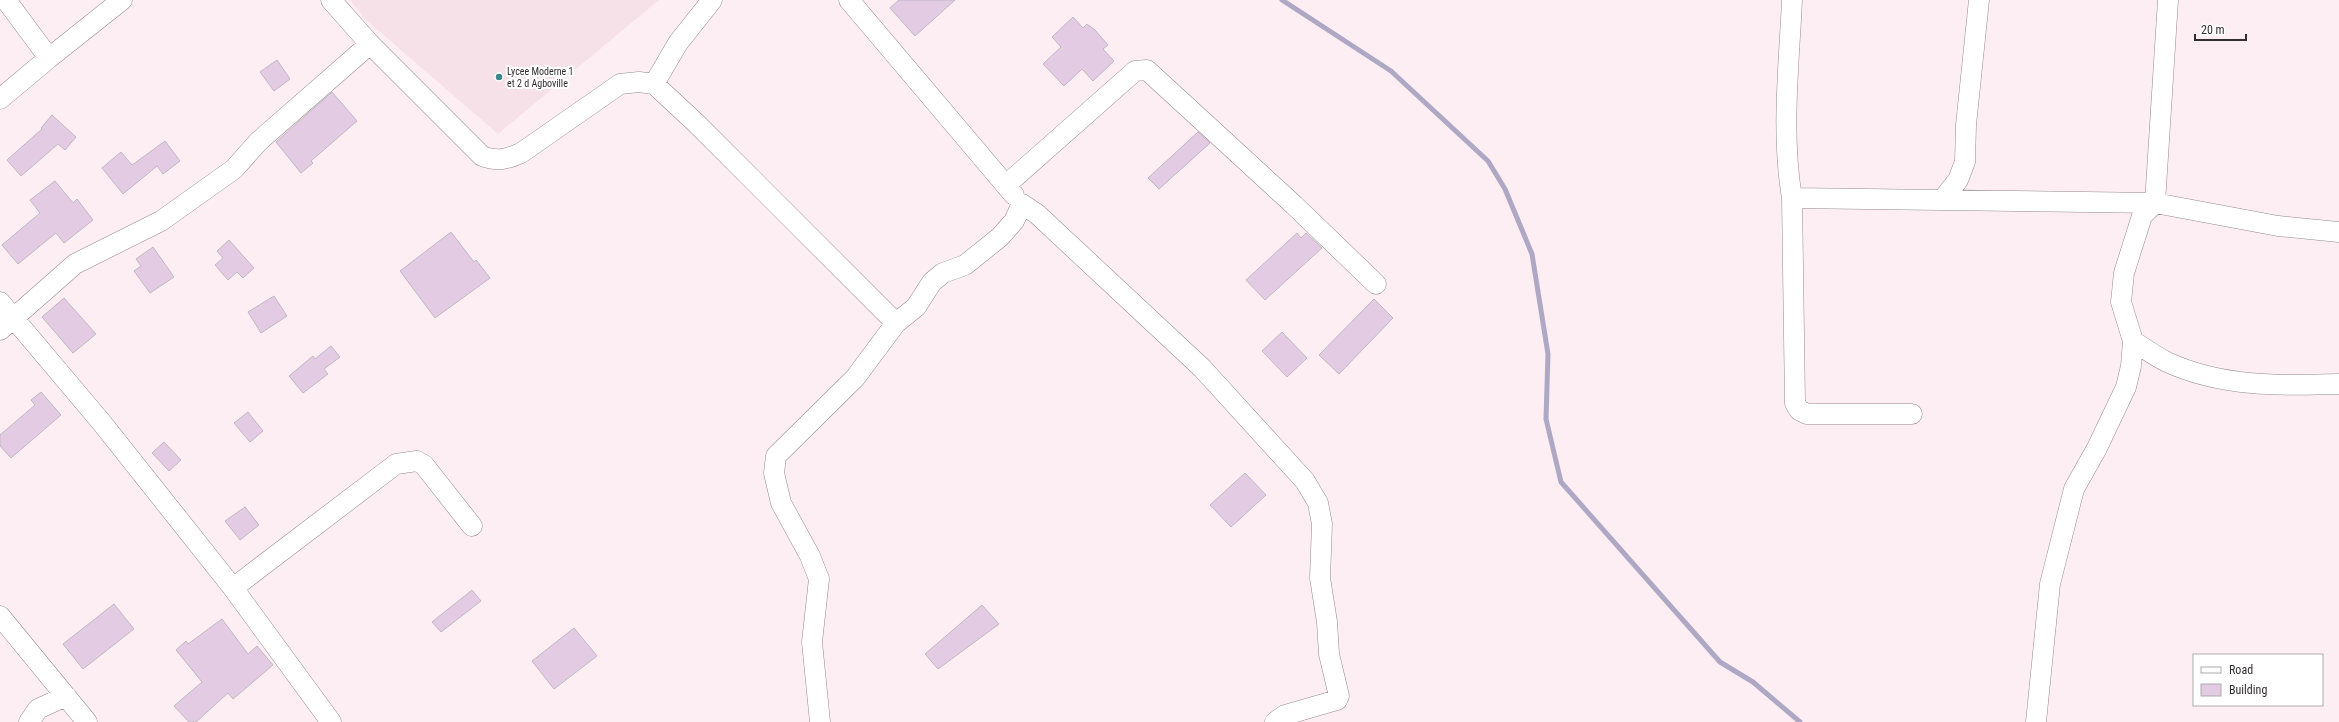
<svg xmlns="http://www.w3.org/2000/svg" width="2339" height="722" font-family="'Roboto Condensed',sans-serif">
	<style>
		.built { fill: #f7e1e9 }
		.lines { fill: none; stroke-linecap: round; stroke-linejoin: round }
		.stream { stroke: #aea8c5; stroke-width: 5 }
		.building { fill: #e3cbe4; stroke: #c0b8c1 }
		.minor-casing { stroke: #968a8e; stroke-width: 21 }
		.minor { stroke: #fff; stroke-width: 20 }
		.poi-dot { fill: #3d848b; stroke: #fff; stroke-width: 1.5 }
		.labels { text-anchor: middle; dominant-baseline: central; stroke-width: 4; stroke-linejoin: round; paint-order: stroke }
		.poi-label { font-size: 10px; fill: #322d2e; stroke: #fff; text-anchor: start }
	</style>
	<rect width="100%" height="100%" fill="#fceef3"/>
	<!-- built -->
	<path class="built" d="M350 0H659L498 134 365 19Z"/>
	<g class="lines">
		<!-- stream -->
		<path class="stream" d="M1282 0 1391 71 1488 161 1505 189 1532 254 1548 354 1546 419 1561 482 1720 662 1753 682 1800 722"/>
	</g>
	<!-- building -->
	<path class="building" d="M899 0H955L915 36 890 8Z
		M1073 17 1083 28 1087 24 1095 30 1108 45 1103 49 1114 61 1093 81 1082 69 1064 86 1043 64 1061 47 1052 37Z
		M277 60 290 79 274 91 260 72Z
		M332 92 357 121 311 161 313 163 301 173 276 142Z
		M52 115 76 137 65 150 58 144 21 176 7 160 42 129 41 128Z
		M1198 132 1210 143 1159 189 1148 178Z
		M165 141 180 161 163 174 157 166 123 194 102 168 121 152 132 165Z
		M55 181 73 203 77 199 93 220 64 243 56 233 18 264 2 245 40 213 30 200Z
		M451 232 474 262 476 260 490 278 435 318 400 271Z
		M1297 233 1301 238 1306 233 1322 248 1265 300 1246 280Z
		M229 240 254 268 243 278 237 272 228 280 215 265 223 258 217 251Z
		M153 247 174 277 150 293 134 271 141 266 136 259Z
		M274 296 287 316 261 333 248 312Z
		M64 298 96 334 73 353 42 317Z
		M1374 299 1393 318 1339 374 1319 355Z
		M1282 332 1307 358 1287 377 1262 351Z
		M331 346 340 357 324 369 328 374 303 393 289 376 313 356 315 359Z
		M41 392 61 415 11 458 0 446V435L35 405 31 400Z
		M248 412 263 431 250 442 234 423Z
		M164 442 181 460 169 471 152 453Z
		M1245 473 1266 495 1231 527 1210 505Z
		M245 507 259 525 240 540 225 521Z
		M472 590 481 601 441 632 432 622Z
		M114 604 134 629 83 669 63 644Z
		M982 605 999 624 938 669 925 654Z
		M222 619 248 654 257 646 273 665 233 699 228 693 196 722H189L174 706 202 682 176 650 186 641 188 644Z
		M574 628 597 656 554 689 532 661Z"/>
	<g class="lines">
		<defs>
			<path id="minor" d="M6 0 49 58 122 0
				M331 0 370 44 482 156C498 162 507 159 521 153L620 84 639 82 654 84 697 124 896 323
				M849 0 1014 195
				M1792 0C1789 65 1781 133 1792 198L2155 203 2278 226 2339 232
				M654 84 678 43 712 0
				M0 99 49 58
				M1006 185 1135 71 1147 70 1294 205 1376 284
				M1792 198 1795 403 1799 410 1807 414H1912
				M1942 200 1958 180 1965 162 1966 125 1979 0
				M0 302 102 423 233 588 331 722
				M0 330 75 264 161 221 234 169 259 141 370 44
				M2133 341C2144 348 2155 356 2167 362 2221 387 2281 386 2339 384
				M233 588 396 464 417 461 424 465 472 526
				M0 616 87 722
				M29 722 38 709 66 696
				M820 722 812 642 819 579 810 556 781 503 774 473 776 456 855 378 896 323 916 307 932 282 943 273 965 265 1000 237 1014 221 1022 204 1037 214 1202 368 1305 481 1318 503 1322 524 1320 578 1327 622 1329 654 1339 696 1337 700 1285 715 1275 722
				M2036 722 2050 584 2074 489 2097 448 2126 387 2131 366 2133 341 2121 302 2124 273 2142 216 2155 203 2168 0"/>
		</defs>
		<!-- minor casing -->
		<use href="#minor" class="minor-casing"/>
		<!-- minor -->
		<use href="#minor" class="minor"/>
	</g>
	<!-- markers -->
	<circle class="poi-dot" cx="499" cy="77" r="4"/>
	<g class="labels">
		<!-- poi labels -->
		<g class="poi-label">
			<text x="507" y="71">Lycee Moderne 1<tspan x="507" dy="12">et 2 d Agboville</tspan></text>
		</g>
	</g>
	<!-- legend -->
	<rect x="2193" y="654" width="130" height="52" fill="#ffffff" stroke="#adabab"/>
	<rect x="2201" y="667" width="20" height="6" fill="#ffffff" stroke="#adabab"/>
	<text x="2229" y="674" font-size="12" fill="#322d2e">Road</text>
	<rect x="2201" y="684" width="20" height="12" fill="#e3cbe4" stroke="#adabab"/>
	<text x="2229" y="694" font-size="12" fill="#322d2e">Building</text>
	<!-- scale -->
	<path d="M2195 34v6h51v-6" fill="none" stroke="#322d2e" stroke-width="2"/>
	<text x="2201" y="34" font-size="12" fill="#322d2e" stroke="#ffffff" stroke-width="3" paint-order="stroke">20 m</text>
</svg>
